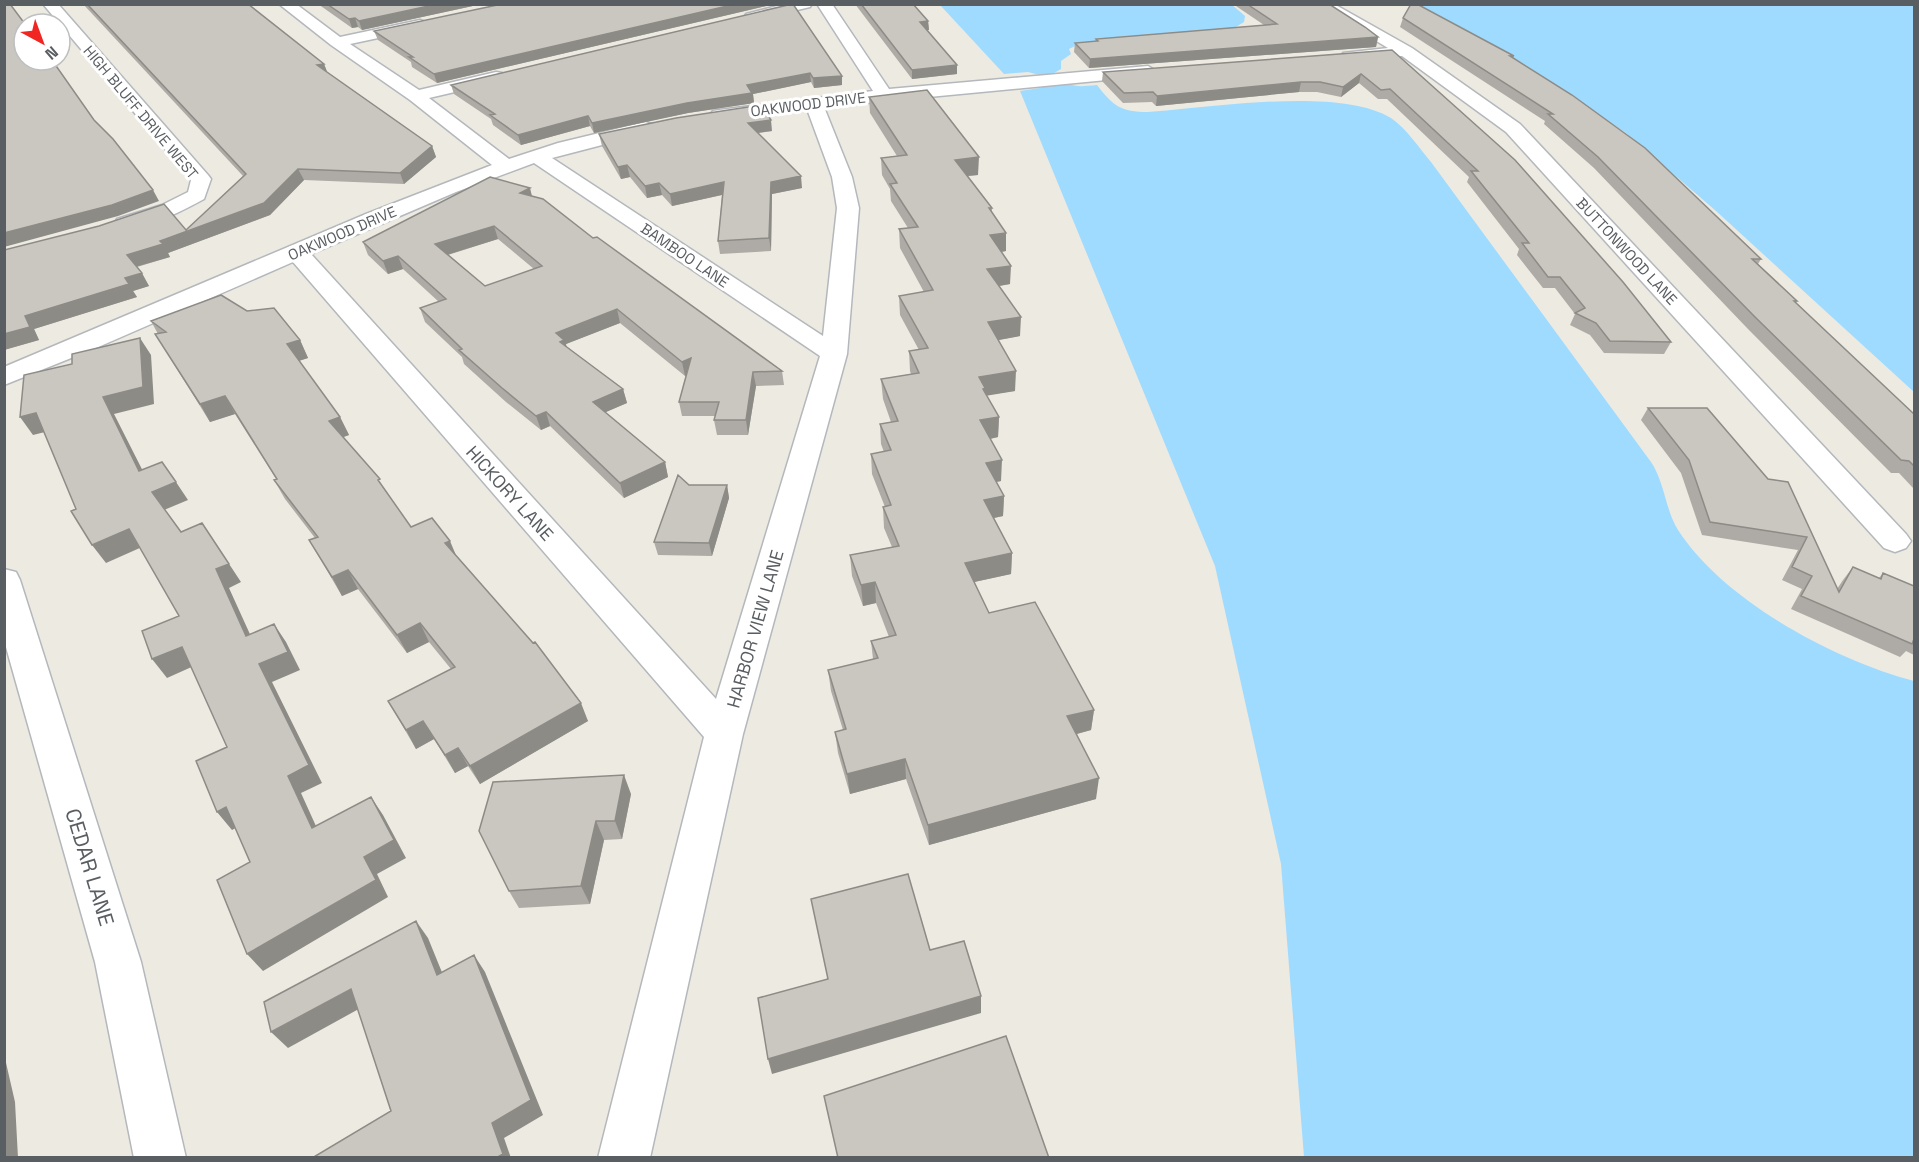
<svg xmlns="http://www.w3.org/2000/svg" width="1919" height="1162" font-family="'Space Grotesk',sans-serif">
	<style>
		.water { fill: #9fdbff }
		.lines { fill: none; stroke-linecap: round; stroke-linejoin: round }
		.minor-casing { stroke: #b4b8bc; stroke-width: 3 }
		.minor { fill: #fff; fill-rule: evenodd }
		.wall { fill: #aeaaa5; fill-rule: evenodd }
		.shaded-wall { fill: #8d8b86 }
		.building { fill: #cac6c0; stroke: #8d8b86; stroke-width: 1.5; fill-rule: evenodd }
		.labels { text-anchor: middle; dominant-baseline: central; stroke-width: 6; stroke-linejoin: round; paint-order: stroke }
		.far-street-label { font-size: 15px; fill: #595e62; stroke: #fff }
		.street-label { font-size: 18px; fill: #595e62; stroke: #fff }
		.near-street-label { font-size: 21px; fill: #595e62; stroke: #fff }
	</style>
	<rect width="100%" height="100%" fill="#edeae1"/>
	<!-- water -->
	<path class="water" d="M1231 4 1245 16 1244 22 1234 28 1081 43 1069 49 1071 54 1061 61V69L1054 73C1069 88 1077 87 1097 85 1113 106 1121 112 1148 112 1209 108 1339 86 1391 118 1407 129 1419 148 1431 162L1651 462C1665 483 1665 509 1678 530 1724 601 1834 660 1914 681V1157H1304L1281 864 1215 566 1020 91 1040 88 1049 84 1043 76 1028 72 1004 74 940 5Z
		M1411 5H1914V392L1716 211 1626 133 1522 63Z"/>
	<g class="lines">
		<defs>
			<path id="minor" d="M43 4H58L208 175 211 179 204 199C184 210 139 234 117 229L114 224 117 219 162 205 188 192 191 180Z
				M279 4H296L340 37 420 20 425 22 428 25 425 28 350 44 419 90 496 72 502 73 504 77 502 81 429 98 509 159 558 143 645 122 652 124 654 128 652 132 552 158 823 336 837 208 832 177 807 109 719 120 713 119 710 115 713 111 719 110 873 91 817 4H832L889 89 1148 66 1156 71 1148 76 824 107 852 177 859 208 847 354 743 734 650 1158H598L704 737 293 262 96 348 4 385V367L366 214 492 165 410 100 331 45ZM534 163 820 356 716 699 311 254 456 192Z
				M785 4H812L810 7 751 21 744 17 746 14Z
				M1315 4H1334L1412 48 1520 124 1906 534 1911 541 1906 548 1895 552 1884 548 1506 132 1402 56 1343 59 1341 56 1343 53 1388 48Z
				M4 569 16 572 20 580 141 962 186 1158H134L95 962 4 640Z"/>
		</defs>
		<!-- minor casing -->
		<use href="#minor" class="minor-casing"/>
		<!-- minor -->
		<use href="#minor" class="minor"/>
	</g>
	<!-- wall -->
	<path class="wall" d="M83 4H248L324 64 327 72 432 146 436 157 404 184 304 180 270 215 168 253 170 257 137 267 149 286 133 291 137 297 34 329 39 340 4 350V250L186 230 243 176Z
		M318 4H482L362 30 358 27 352 28Z
		M502 4H775L437 83 412 67 411 62 378 40 374 31Z
		M792 4 842 76V85L814 88 811 82 753 94 754 103 688 113 594 133 590 126 521 145 493 125 491 119 454 94 451 85Z
		M855 4H913L928 21 929 30H927L957 74 912 79Z
		M1233 4H1329L1378 37 1376 47 1089 68 1074 52 1075 43 1095 41 1096 39 1264 25Z
		M1403 18 1513 58 1761 259 1758 264 1797 301 1796 303 1914 414V489L1899 473H1891L1748 329 1594 168 1544 124 1545 121 1400 27Z
		M1392 50 1671 342 1664 354 1604 353 1590 335 1570 325 1575 314 1555 288H1543L1517 255 1519 249 1467 182 1469 177 1387 99H1378L1359 83 1341 97 1317 92H1299L1156 106 1152 102 1123 103 1102 81 1103 72Z
		M869 97 978 175 968 176 992 208V213L1006 251 1001 252 1010 284 999 286 1020 336 998 340 1015 391 986 395 999 417 998 437 990 439 1001 481 996 482 1004 496 1003 516 994 518 1012 553 1011 574 974 582 989 613 1094 710 1091 730 1077 734 1096 799 929 845 906 779 850 794 838 753 835 732 843 730 831 691 828 670 873 659 871 641 889 637 876 603 863 606 852 576 850 555 892 547 884 528 883 507H885L872 474 871 454 884 452 881 444 880 424 891 422 883 399 881 379 911 374 910 371 909 351 919 350 900 315 899 296 924 292 900 248 899 229 908 228 891 201 890 189 882 175 881 158 897 156 870 113Z
		M772 131 758 133 802 188 772 194 771 251 720 254 718 241 722 195 672 206 662 195 647 198 630 177 621 179 602 146 599 134Z
		M532 196 782 371 784 385 756 386 748 435H717L714 420 715 416H682L679 402 686 375 685 376 620 323 566 344V346L623 389 627 403 605 412 665 462 668 477 624 498 550 426 541 430 506 402 464 364 462 357 425 322 420 308 439 302 403 269 388 274 368 255 363 242ZM498 239 534 269 485 286 448 255Z
		M247 311 300 340 308 358 299 361 340 417 349 435 343 437 386 491 411 527 457 557 588 721 480 784 468 766 455 773 434 739 416 749 388 701 451 669 429 642 407 653 358 589 342 596 309 540 315 538 285 499 274 480 276 479 235 414 210 422 155 334H158L151 321Z
		M1648 408 1768 479 1788 482 1837 589 1843 580 1853 567 1879 578 1883 573 1914 586V655L1906 651 1900 657 1791 609 1802 589 1782 580 1798 550 1702 535 1681 473 1641 420Z
		M727 485 729 498 712 556 658 555 654 542Z
		M631 794 622 839 604 840 590 904 519 908 509 891Z"/>
	<!-- shaded-wall -->
	<path class="shaded-wall" d="M438 4H482L362 30 359 21Z
		M736 4H775L437 83 434 74Z
		M355 18 358 27 352 28 349 19Z
		M928 21 929 30 920 31V22Z
		M1378 37 1376 47 1089 68 1090 59Z
		M324 64 328 74 317 65Z
		M957 65V74L912 79V70Z
		M810 73 811 82 753 94 754 103 688 113 594 133 592 123 747 85Z
		M1361 74 1359 83 1341 97 1343 87Z
		M842 76V85L814 88 813 78Z
		M1301 82 1299 92 1156 106 1157 96Z
		M588 116 590 126 521 145 518 135Z
		M771 120 772 131 750 134 748 123Z
		M432 146 436 157 404 184 400 173Z
		M979 157 978 175 955 177V160Z
		M627 165 630 177 621 179 618 167Z
		M298 169 304 180 270 215 168 253 170 257 135 267 127 255 160 241 264 203Z
		M801 176 802 188 772 194 771 251 769 238 771 182Z
		M724 182 726 194 672 206 670 194Z
		M659 183 662 195 647 198 645 186Z
		M530 188 533 200 520 193Z
		M153 190 159 201 118 216 4 247V233Z
		M494 226 498 239 440 257 435 244Z
		M1006 233V251L990 254V235Z
		M398 256 403 269 388 274 383 261Z
		M1011 266 1010 284 987 288V269Z
		M142 273 149 286 133 291 137 297 34 329 39 340 4 350V334L25 316 125 278Z
		M617 309 620 323 566 344 568 354 556 333Z
		M1021 317 1020 336 988 342V322Z
		M140 338 151 355 154 404 114 414 152 489 139 471 103 397Z
		M300 340 308 358 295 362 287 344Z
		M691 358 693 372 685 376 682 362Z
		M1016 371 1015 391 985 396 979 377Z
		M753 372 756 386 748 435 746 420Z
		M623 389 627 403 597 416 593 402Z
		M225 396 235 414 210 422 200 404Z
		M546 412 550 426 541 430 536 416Z
		M36 413 49 431 33 435 20 417Z
		M340 417 349 435 338 439 329 421Z
		M999 417 998 437 980 441V420Z
		M1002 460 1001 481 985 484 986 463Z
		M665 462 668 477 624 498 620 483Z
		M176 482 188 500 164 510 152 492Z
		M727 485 729 498 712 556 709 543Z
		M1004 496 1003 516 984 520V500Z
		M202 523 241 582 229 588 259 654 246 636 216 569Z
		M129 529 142 547 106 563 92 545Z
		M450 541 458 560 445 543Z
		M1012 553 1011 574 965 584V563Z
		M348 570 358 589 342 596 332 577Z
		M875 582 876 603 863 606 861 585Z
		M420 623 429 642 407 653 397 635Z
		M274 624 286 642 300 670 272 682 322 783 301 793 325 846 312 828 288 776 259 664Z
		M182 647 196 665 167 678 152 659Z
		M581 703 588 721 480 784 470 766Z
		M1094 710 1091 730 1065 737 1067 716Z
		M423 721 434 739 416 749 406 730Z
		M458 748 468 766 455 773 445 755Z
		M905 759 906 779 850 794 847 774Z
		M624 775 631 794 622 839 615 821Z
		M1099 778 1096 799 929 845 928 825Z
		M371 797 383 815 406 858 377 874 388 897 263 971 247 954 364 857Z
		M226 807 241 825 232 830 217 812Z
		M596 821 604 840 590 904 581 886Z
		M416 921 428 938 450 992 437 975Z
		M474 955 485 972 543 1115 504 1138 511 1158H496L492 1123Z
		M351 989 366 1005 288 1048 271 1032Z
		M981 996V1013L772 1074 768 1059Z
		M4 1054 15 1102 18 1158H4Z"/>
	<!-- building -->
	<path class="building" d="M4 4H10L25 24 24 60H52L94 120 113 139 153 190 112 205 4 233Z
		M87 4H248L324 64 317 65 432 146 400 173 298 169 264 203 160 241 163 244 127 255 142 273 125 278 129 284 25 316 30 327 4 334V250L99 226 164 204 186 230 246 174Z
		M327 4H438L359 21 355 18 349 19Z
		M502 4H736L434 74 409 57H413L374 31Z
		M792 4H793L842 76 813 78 810 73 747 85 752 93 687 103 592 123 588 116 518 135 490 115 495 114 451 85Z
		M861 4H913L928 21 920 22 957 65 912 70Z
		M1247 4H1329L1365 27 1378 37 1090 59 1075 43 1098 41 1096 39 1277 24Z
		M1411 4H1417L1514 56H1510L1572 95 1645 148 1761 259H1752L1797 301H1794L1914 414V466L1909 461 1901 460 1755 317 1598 157 1548 114H1553L1403 18Z
		M1392 50 1515 160 1623 282 1671 342 1610 341 1596 323 1575 313 1585 308 1560 277H1548L1522 243H1529L1471 171H1478L1390 89 1381 90 1361 74 1343 87 1320 82H1301L1157 96 1153 92 1124 93 1103 72Z
		M927 90 979 157 955 160 992 208H989L1006 233 990 235 1011 266 987 269 1021 317 988 322 1016 371 979 377 985 388 983 389 999 417 980 420 1002 460 986 463 1004 496 984 500 1012 553 965 563 989 613 1035 602 1094 710 1067 716 1099 778 928 825 905 759 847 774 835 732 846 729 828 670 878 658 871 641 896 635 875 582 861 585 850 555 899 546 883 507 891 505 871 454 891 450 880 424 898 421 881 379 919 373 909 351 928 348 899 296 933 290 899 229 918 227 890 184 897 183 881 158 907 155 869 97Z
		M761 105 771 120 748 123 801 176 771 182 769 238 718 241 724 182 670 194 659 183 645 186 627 165 618 167 599 134 676 118Z
		M490 177 530 188 520 193 543 199 593 238 597 237 782 371 753 372 746 420H714L719 402H679L691 358 682 362 617 309 556 333 564 340 560 342 623 389 593 402 665 462 620 483 546 412 536 416 502 388 459 350 462 349 420 308 446 299 398 256 383 261 363 242ZM494 226 542 266 485 286 435 244Z
		M221 295 247 311 274 308 300 340 287 344 340 417 329 421 380 479 378 480 411 527 432 518 450 541 445 543 533 643 535 642 581 703 470 766 458 748 445 755 423 721 406 730 388 701 455 667 420 623 397 635 348 570 332 577 309 540 318 537 274 480 277 479 225 396 200 404 155 334 166 332 151 321Z
		M140 338 143 387 103 397 139 471 162 462 176 482 152 492 181 532 202 523 229 564 216 569 246 636 274 624 288 652 259 664 309 765 288 776 312 828 371 797 394 840 364 857 376 880 247 954 217 880 250 862 226 807 217 812 196 761 227 747 182 647 152 659 142 631 179 616 129 529 92 545 71 511 76 509 36 413 20 417 24 375 72 364V354Z
		M1648 408H1707L1768 479 1788 482 1839 592 1853 567 1881 579 1883 573 1914 586V639L1912 644 1801 596 1812 576 1792 567 1807 537 1710 522 1689 460Z
		M678 475 689 485H727L709 543 654 542Z
		M624 775 615 821H596L581 886 509 891 479 831 493 782Z
		M908 874 930 950 964 941 981 996 768 1059 758 998 828 979 811 899Z
		M416 921 437 975 474 955 531 1100 492 1123 503 1154 496 1158H312L391 1111 351 989 271 1032 264 1002Z
		M1006 1036 1049 1158H838L824 1096Z"/>
	<g class="labels">
		<!-- far-street labels -->
		<g class="far-street-label">
			<text transform="translate(808 104) rotate(-7)">OAKWOOD DRIVE</text>
			<text transform="translate(141 112) rotate(50)">HIGH BLUFF DRIVE WEST</text>
			<text transform="translate(342 233) rotate(-23)">OAKWOOD DRIVE</text>
			<text transform="translate(1627 251) rotate(47)">BUTTONWOOD LANE</text>
			<text transform="translate(685 255) rotate(34)">BAMBOO LANE</text>
		</g>
		<!-- street labels -->
		<g class="street-label">
			<text transform="translate(510 493) rotate(48)">HICKORY LANE</text>
			<text transform="translate(755 629) rotate(-74)">HARBOR VIEW LANE</text>
		</g>
		<!-- near-street labels -->
		<g class="near-street-label">
			<text transform="translate(90 867) rotate(73)">CEDAR LANE</text>
		</g>
	</g>
	<!-- border -->
	<rect width="1919" height="1162" fill="none" stroke="#595e62" stroke-width="12"/>
	<!-- north arrow -->
	<g transform="translate(42 42) rotate(139)"><circle r="28" fill="#ffffff" stroke="#bdbfc0" stroke-width="1.5"/>
	<path d="M0-4.5L10 22L0 15L-10 22Z" fill="#f12623"/>
	<text y="-9" font-size="16" font-weight="bold" text-anchor="middle" fill="#595e62">N</text>
	</g>
</svg>
